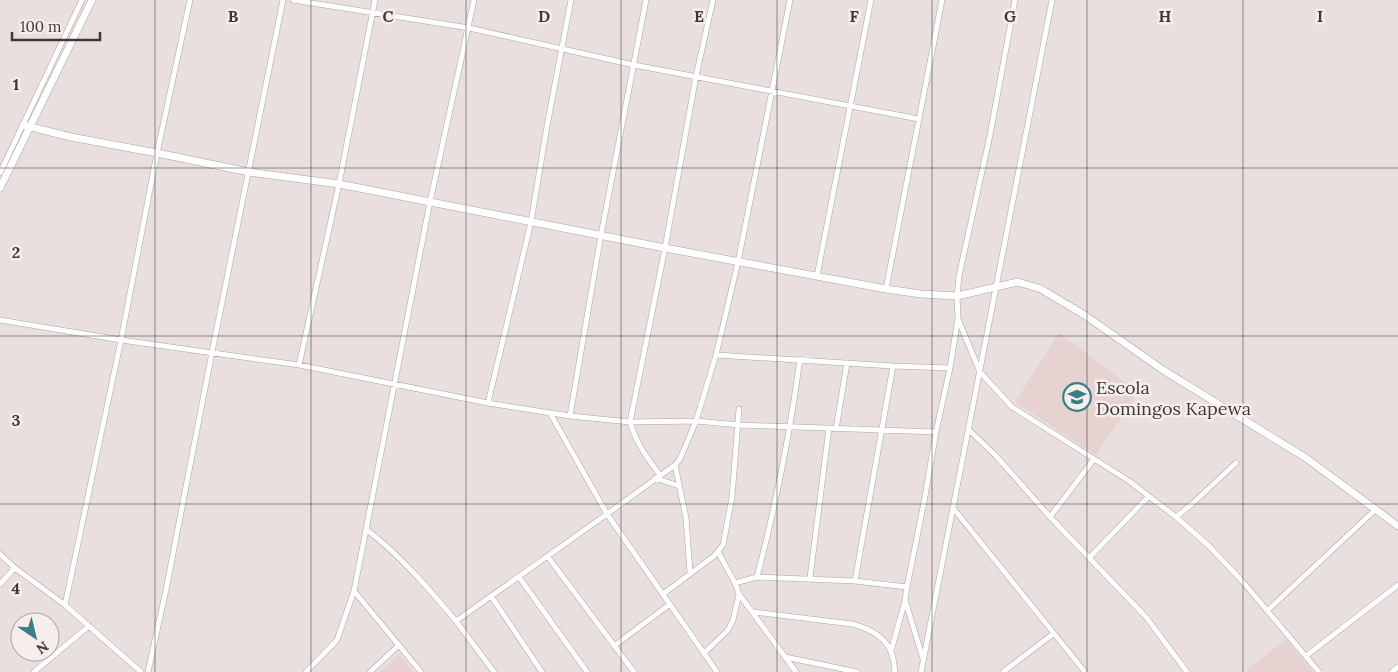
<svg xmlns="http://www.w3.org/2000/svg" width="1398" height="672" font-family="Lora,serif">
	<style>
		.built { fill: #e5d2d1 }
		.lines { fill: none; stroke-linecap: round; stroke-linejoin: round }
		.street-casing { stroke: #aca3a2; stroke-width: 6 }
		.secondary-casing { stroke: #aca3a2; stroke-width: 8 }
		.street { stroke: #fff; stroke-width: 5 }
		.secondary { stroke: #fff; stroke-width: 7 }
		.grid { fill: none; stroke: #3d3939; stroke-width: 1; stroke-opacity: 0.55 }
		.labels { text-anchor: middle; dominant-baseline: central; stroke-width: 5; stroke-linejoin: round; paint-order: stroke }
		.poi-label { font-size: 18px; fill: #3d3939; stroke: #f7edec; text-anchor: start }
		.grid-label { font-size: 16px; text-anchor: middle; font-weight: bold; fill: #3d3939; stroke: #f7edec; stroke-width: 5; stroke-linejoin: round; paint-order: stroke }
	</style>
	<rect width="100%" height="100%" fill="#e9dfdf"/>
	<!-- built -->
	<path class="built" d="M1059 333 1137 391 1131 403 1096 455 1015 402Z
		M1286 639 1313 672H1248L1247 670Z
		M400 654 413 672H380Z"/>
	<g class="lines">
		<defs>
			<path id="street" d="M293 0 469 28 634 65 919 119
				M0 173 82 0
				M817 276 871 0
				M886 289 942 0
				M958 319 980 372 1012 407 1129 481 1176 517 1208 545 1243 582 1319 672
				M0 320 121 340 299 365 488 403 570 416 630 422 696 421 739 425 936 432
				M716 355 893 366 950 368
				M299 365 339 184 375 0
				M488 403 531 222 547 126 571 0
				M550 413 607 514 675 465 680 459 696 421 716 355 738 262 790 0
				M570 416 601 235 646 0
				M836 429 847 363
				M968 429 996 456 1050 517 1146 617 1187 672
				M675 465 686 518 690 573
				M660 475C647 458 636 443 630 422L665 248 696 76 713 0
				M655 478 679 486
				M953 508 1085 672
				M1050 517 1094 459
				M1176 517 1192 504 1236 463
				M367 530C401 556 428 588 456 621
				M718 552 735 583 739 594 796 672
				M0 554 15 568 65 605 141 672
				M548 557 634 672
				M1089 558 1149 496
				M519 577 587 672
				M757 577C776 505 790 433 800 359
				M810 578 829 428
				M855 581 893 366
				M735 583 757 577 855 581 907 587
				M0 584 15 568
				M354 591 421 672
				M663 594 714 556 723 545 732 497 739 409
				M491 596 542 672
				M65 605 121 340 157 153 190 0
				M1268 610 1375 510
				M753 612 852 624C867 628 885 636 891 652 894 658 894 666 895 672
				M614 646 670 604
				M891 651 905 601
				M704 653 728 630 733 620 739 594
				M1306 656 1398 585
				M785 657 857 672
				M923 659 905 600 907 587 924 502 936 432 950 368 958 318 957 296 959 276 990 135 1015 0
				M34 672 89 626
				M148 672 166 590 214 342 283 0
				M306 672 337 640 354 591 430 202 474 0
				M370 672 399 645
				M494 672 456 621 607 514 717 672
				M921 672 1052 0
				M1003 672 1053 634
				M1392 672 1398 667"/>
			<path id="secondary" d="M23 125 71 137 157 153 249 172 339 184 665 248 886 289 921 294 957 296 1018 282 1041 289 1086 316 1163 370 1306 458 1398 526
				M0 188 92 0"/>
		</defs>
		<!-- street casing -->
		<use href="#street" class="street-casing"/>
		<!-- secondary casing -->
		<use href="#secondary" class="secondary-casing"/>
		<!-- street -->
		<use href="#street" class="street"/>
		<!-- secondary -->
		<use href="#secondary" class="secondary"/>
	</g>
	<!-- grid -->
	<path class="grid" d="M155 0V672M311 0V672M466 0V672M621 0V672M777 0V672M932 0V672M1087 0V672M1243 0V672M0 168H1398M0 336H1398M0 504H1398"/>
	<!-- icons -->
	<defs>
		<symbol id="school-ring" viewBox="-11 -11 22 22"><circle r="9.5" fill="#f7edec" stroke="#377f85" stroke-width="1.5"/><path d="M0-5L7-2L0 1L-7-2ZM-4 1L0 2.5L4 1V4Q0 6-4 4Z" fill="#377f85"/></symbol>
	</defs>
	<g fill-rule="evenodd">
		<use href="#school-ring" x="1061" y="381" width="32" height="32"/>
	</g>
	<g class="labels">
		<!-- poi labels -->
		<g class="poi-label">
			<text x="1096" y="387">Escola<tspan x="1096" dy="21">Domingos Kapewa</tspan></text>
		</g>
	</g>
	<g class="grid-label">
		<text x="233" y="22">B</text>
		<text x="388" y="22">C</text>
		<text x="544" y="22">D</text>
		<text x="699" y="22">E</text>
		<text x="854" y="22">F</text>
		<text x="1010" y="22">G</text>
		<text x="1165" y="22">H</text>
		<text x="1320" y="22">I</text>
		<text x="16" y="90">1</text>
		<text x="16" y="258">2</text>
		<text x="16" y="426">3</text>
		<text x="16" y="594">4</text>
	</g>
	<!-- north arrow -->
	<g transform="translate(35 637) rotate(145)"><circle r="24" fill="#f7edec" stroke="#ada5a4"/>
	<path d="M0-4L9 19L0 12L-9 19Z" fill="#377f85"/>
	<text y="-8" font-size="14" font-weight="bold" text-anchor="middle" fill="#3d3939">N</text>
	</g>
	<!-- scale -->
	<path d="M12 32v8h88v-8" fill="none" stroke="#3d3939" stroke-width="2.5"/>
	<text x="20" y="32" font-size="15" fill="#3d3939" stroke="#f7edec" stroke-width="4" paint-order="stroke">100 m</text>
</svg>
